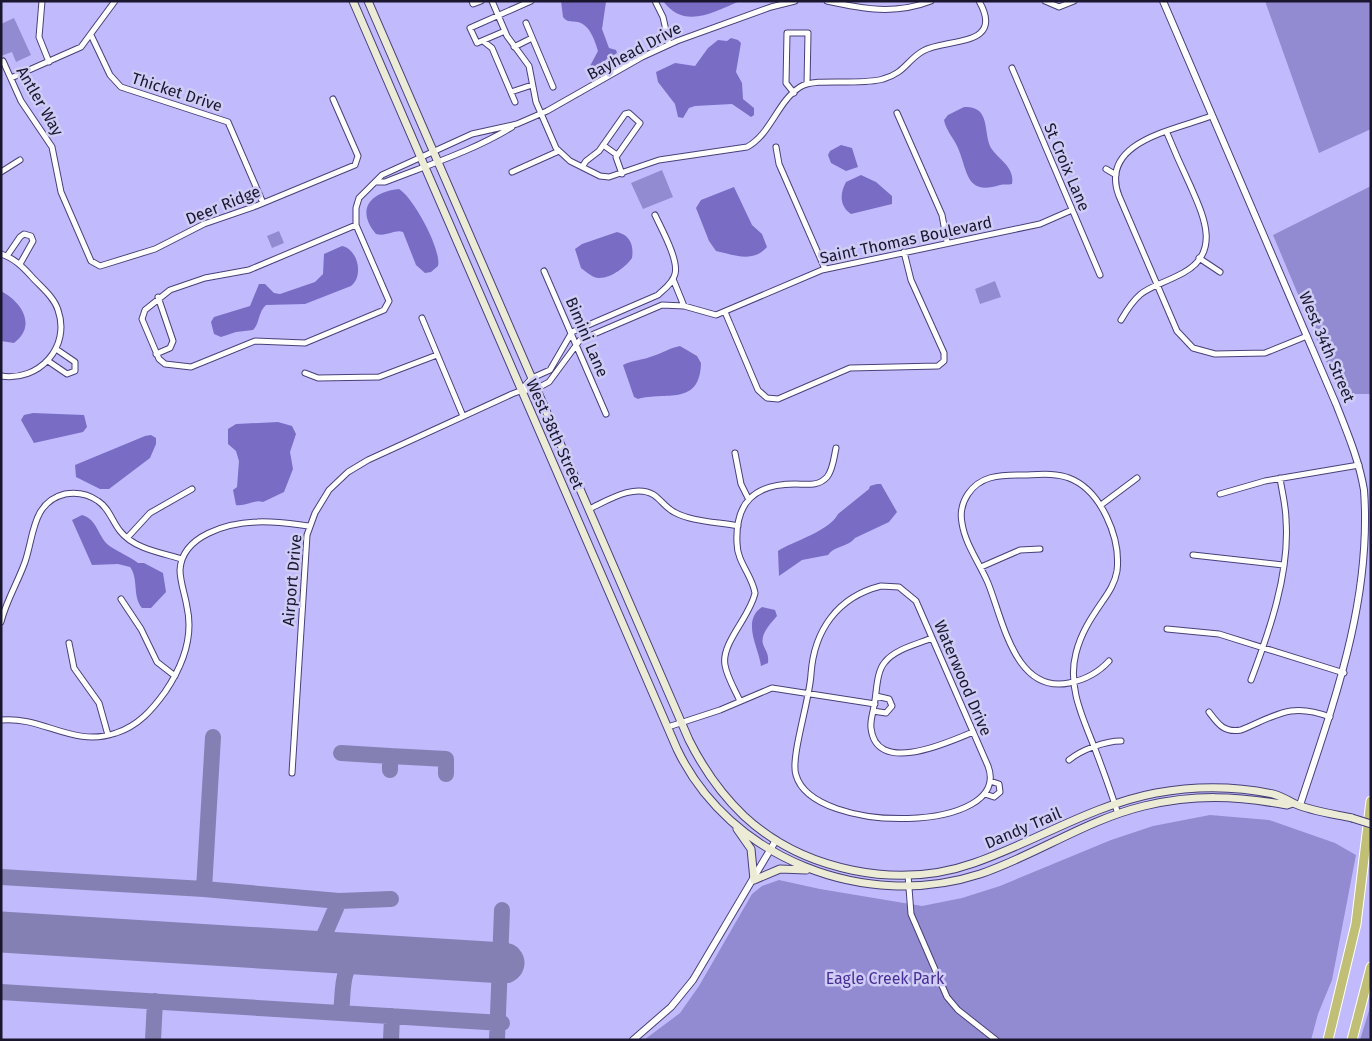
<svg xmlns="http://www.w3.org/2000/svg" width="1372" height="1041" font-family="'Fira Sans',sans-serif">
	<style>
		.green { fill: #928bd1 }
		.water { fill: #796cc5 }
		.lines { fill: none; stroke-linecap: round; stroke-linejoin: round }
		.taxiway { stroke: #8580b4; stroke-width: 16 }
		.runway { stroke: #8580b4; stroke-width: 41 }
		.minor-casing { stroke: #484079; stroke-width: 7 }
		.tertiary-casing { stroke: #484079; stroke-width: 8 }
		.secondary-casing { stroke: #484079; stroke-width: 9 }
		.motorway-casing { stroke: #fff; stroke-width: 11 }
		.minor { stroke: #fff; stroke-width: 5 }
		.tertiary { stroke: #fff; stroke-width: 6 }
		.secondary { stroke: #ececd6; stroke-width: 7 }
		.motorway { stroke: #c0bf75; stroke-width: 9 }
		.secondary-bridge-casing { stroke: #484079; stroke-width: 9; stroke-linecap: butt }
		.secondary-bridge { stroke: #ececd6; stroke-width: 7 }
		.labels { text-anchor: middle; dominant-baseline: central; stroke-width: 5; stroke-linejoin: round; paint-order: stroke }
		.street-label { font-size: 16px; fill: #19162e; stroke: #cfccf5 }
		.park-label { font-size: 16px; fill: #482e97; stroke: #cfccf5 }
	</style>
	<rect width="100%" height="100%" fill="#c1bbfe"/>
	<!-- green -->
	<path class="green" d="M1265 1H1371V129L1319 153Z
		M14 18 31 55 16 62 12 52 1 56V24Z
		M662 170 673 197 643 209 631 183Z
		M1371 186V394H1340L1273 235Z
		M279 231 284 243 272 248 267 236Z
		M995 281 1001 297 980 304 975 289Z
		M1210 815 1269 820 1335 843 1356 855 1332 980 1318 1014 1311 1040H644L680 1013 699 986 752 894 762 886 779 880 820 889 922 906 962 898 1000 886 1111 840 1153 826Z
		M1371 1004V1039L1360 1040Z"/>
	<!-- water -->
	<path class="water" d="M561 1 606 2 602 29 609 48 616 50 617 53 596 66H590L598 51C595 41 590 25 578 22 571 21 568 23 563 17Z
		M663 1H740C714 12 684 30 663 1Z
		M731 38 738 40 741 43 736 72 742 83 743 99 754 108V115L751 117 732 104 695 106 689 108 683 118 678 117 675 104 658 82 656 72 675 63 695 66 708 48 718 40 727 41Z
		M964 107C969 107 974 107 979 111 988 119 985 137 991 148 999 160 1015 167 1012 184 1008 185 1004 184 1000 185 966 196 968 172 958 148 954 138 946 131 944 120L948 115Z
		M841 145 852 148 858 167 846 171 831 163 828 155 830 151Z
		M861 175 876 182 892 196V204L851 214C839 206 840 193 846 182Z
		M734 187 752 225 762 234 767 247C752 264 732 254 716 251L709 241 696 208 701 200Z
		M399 189C413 197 442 250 438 266L431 272 425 273 416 265 403 232C395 229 387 237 376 234 355 209 371 192 399 189Z
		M617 232C630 235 634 245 632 258 626 267 607 282 594 277 590 275 585 271 581 268L575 249 582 244Z
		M342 246C358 249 364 276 351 286L305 304 266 305C258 312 260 323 253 330L236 332 221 337 214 334 211 322 214 317 250 306 259 284H265L274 293 280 294 315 282 323 274 324 254Z
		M1 291C22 302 37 326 14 343L1 341Z
		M680 346 697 356 701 363C700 407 665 391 638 399L634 397 623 365C633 360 643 360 653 356 663 353 669 348 680 346Z
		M33 413 84 415 87 427 83 432 34 443 21 420 24 415Z
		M278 422 292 426 296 434 290 452 293 469 284 492 263 502C254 499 245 507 236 505L233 490 237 487 239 461 236 451 228 444V429L236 424Z
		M151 435 156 438V444L150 458 109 489H100L76 477 75 465 145 436Z
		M877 484H881L897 512 889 522 855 538C848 547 834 546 828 555L802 560 779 576 778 551C793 541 830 531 838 514L869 489 870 486Z
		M82 515C98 519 98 539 111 547 120 553 129 556 138 563H144L163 573 166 592 151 608H142C132 596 139 579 130 567L118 564 92 565 72 520Z
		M762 607 775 610 777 616C771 623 760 634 763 644 766 652 769 654 768 663L761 666C759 648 741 621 762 607Z"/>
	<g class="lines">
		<!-- taxiway -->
		<path class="taxiway" d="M341 753 390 756V770
			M390 756 446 759V774
			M1 877 204 889 339 901 391 899
			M204 889 213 737
			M317 952 339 901
			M327 952 338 958 346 968
			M1 992 502 1023
			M341 1013C344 990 339 963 364 955
			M153 1040 155 1001
			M391 1040 392 1016
			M497 1040 502 910"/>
		<!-- runway -->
		<path class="runway" d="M1 932 504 963"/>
		<defs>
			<path id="minor" d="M42 1 39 37 49 62
				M472 1 473 4 481 1
				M492 1 507 36 529 66 536 102 556 148 570 161 600 176 609 177 659 160 747 147C771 134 777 102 800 87 816 77 860 86 883 79 905 73 907 60 923 51 945 38 1006 48 979 1
				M655 1 663 17 669 44
				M827 1C863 9 895 15 931 1
				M1045 1 1059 7 1074 1
				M526 23 553 87
				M505 31 477 43 470 28 531 1
				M91 35 110 75 121 87 228 122 263 203
				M483 41 492 48 515 102
				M514 47 532 38
				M3 61 21 101 52 147 61 192 91 261 100 266 155 249 204 224 256 206 355 165 358 156 333 99
				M1012 68 1100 275
				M11 78 81 47 115 1
				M511 92 532 85
				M794 93 786 83 787 33H808L807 84
				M897 113 942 215 947 242
				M1211 116C1176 130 1098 141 1119 196L1177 331 1193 348 1215 354 1265 353 1307 336
				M603 145 617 155
				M776 147 779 164 825 269
				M582 167 586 161 599 151 625 114 629 113 640 123 616 157 622 174
				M1106 169 1116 175
				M1 172 20 160
				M512 172 559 151
				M375 182H385C428 165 473 151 512 127
				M356 225 249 270 205 278 170 290 145 310 142 319 159 359 165 364 191 367 255 341 305 343 384 310 389 301 356 225V208L359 198 382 175 472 134 517 124 547 111 642 57 677 41 771 7 795 1
				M1 254C14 258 23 267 32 277 41 287 54 297 58 310 71 347 39 382 1 376
				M7 256 20 237 24 234 31 236 33 241 20 264
				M1199 258 1220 272
				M544 271 606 414
				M673 279 684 306
				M725 312 758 390 767 398 778 399 850 368 938 366 944 361V353L911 280 904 252
				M422 318 463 416
				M1121 320C1142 284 1149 291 1183 273 1222 252 1203 215 1190 185 1182 168 1174 150 1167 133
				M156 354 170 348 173 341 158 297
				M48 361 67 374 75 371V362L56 349
				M305 373 318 378 379 377 437 355
				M521 390 532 378 550 370 572 332 658 295C664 289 673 283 675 274 679 260 661 228 655 215
				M735 453 741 484 748 498
				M1220 494 1265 481 1359 465
				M1101 505 1137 478
				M589 509C607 501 634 483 654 495 661 500 666 508 674 512 692 522 718 522 738 526
				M127 538 150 513 192 489
				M1193 555 1283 565
				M981 567 1020 550 1040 549
				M881 586 899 587 916 601 988 766C1014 833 813 836 796 775 790 758 810 699 811 674 814 631 837 597 881 586Z
				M121 599 141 629 157 662 175 676
				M1 622C6 601 18 582 25 562 34 536 32 502 65 494 77 492 88 494 98 501 109 508 112 521 120 531 134 549 162 553 182 559
				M1167 629 1219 634 1344 673
				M932 638C918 644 895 649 885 662 876 672 877 692 874 706 873 713 870 721 871 728 876 776 949 742 973 732
				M69 643 74 668 99 703 108 735
				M1109 661C1099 672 1084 680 1069 683 1015 694 1003 620 988 583 980 564 965 544 962 523 960 513 962 503 968 494 980 476 999 475 1019 475 1035 475 1054 472 1069 478 1101 490 1121 538 1117 571 1115 583 1109 592 1102 602 1091 618 1081 633 1076 653 1067 687 1083 718 1095 749 1103 770 1111 792 1118 814
				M1251 680C1269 632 1290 573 1286 520 1286 506 1282 492 1280 478
				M740 701C735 690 727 677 725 665 721 643 750 617 755 593 752 575 737 562 737 543 735 502 755 484 795 484 806 484 818 487 827 477 833 470 834 457 836 448
				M873 711 886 713 892 706 889 699 876 696
				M1209 712C1218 724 1224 733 1241 730 1277 715 1291 702 1330 717
				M1 720C43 716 73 748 116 733 138 726 152 710 165 692 182 667 194 638 187 607 185 594 180 582 180 570 182 535 228 523 257 522 274 521 293 524 310 526
				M668 727 720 710 772 688 875 704
				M1069 760C1081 750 1105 741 1121 741
				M292 773 307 535 315 513 329 490 348 472 368 460 512 394 520 391 536 389 549 382 580 340 662 305 684 306 716 315 822 270 1040 224 1072 210
				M985 794 994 797 1000 792 999 784 990 781
				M908 875 911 914 947 997 958 1010 996 1040"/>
			<path id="tertiary" d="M1163 1 1336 404C1347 432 1359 460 1364 490 1372 600 1334 702 1300 805
				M633 1040 671 1007 693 980 776 840"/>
			<path id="secondary" d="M353 1 677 749C730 860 866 911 980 874 1036 855 1086 820 1144 806 1196 794 1235 796 1287 805L1293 803
				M368 1 689 740C703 768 721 794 744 816 803 871 898 890 974 863 1035 842 1092 805 1156 793 1194 786 1235 786 1273 794 1281 796 1286 799 1293 803 1310 811 1333 814 1352 818
				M737 829 751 849 754 880
				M754 880 780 869 806 870"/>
			<path id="motorway" d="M1328 1040 1356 924 1371 801
				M1352 1040 1371 967"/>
		</defs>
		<!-- minor casing -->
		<use href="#minor" class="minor-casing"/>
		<!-- tertiary casing -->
		<use href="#tertiary" class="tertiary-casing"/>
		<!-- secondary casing -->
		<use href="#secondary" class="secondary-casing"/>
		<!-- motorway casing -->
		<use href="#motorway" class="motorway-casing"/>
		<!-- minor -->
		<use href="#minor" class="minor"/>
		<!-- tertiary -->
		<use href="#tertiary" class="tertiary"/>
		<!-- secondary -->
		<use href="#secondary" class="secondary"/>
		<!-- motorway -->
		<use href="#motorway" class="motorway"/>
		<defs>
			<path id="secondary-bridge" d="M1352 818 1371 824"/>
		</defs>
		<!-- secondary-bridge casing -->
		<use href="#secondary-bridge" class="secondary-bridge-casing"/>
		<!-- secondary-bridge -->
		<use href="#secondary-bridge" class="secondary-bridge"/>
	</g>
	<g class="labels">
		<!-- street labels -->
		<g class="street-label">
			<text transform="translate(634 51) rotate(-28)">Bayhead Drive</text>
			<text transform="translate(177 92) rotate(18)">Thicket Drive</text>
			<text transform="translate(40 101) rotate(60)">Antler Way</text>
			<text transform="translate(1067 167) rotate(67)">St Croix Lane</text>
			<text transform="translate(223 205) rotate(-22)">Deer Ridge</text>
			<text transform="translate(906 240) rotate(-12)">Saint Thomas Boulevard</text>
			<text transform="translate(587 337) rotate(67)">Bimini Lane</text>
			<text transform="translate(1327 347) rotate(67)">West 34th Street</text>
			<text transform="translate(555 434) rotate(66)">West 38th Street</text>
			<text transform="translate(292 580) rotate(-85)">Airport Drive</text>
			<text transform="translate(963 678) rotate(67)">Waterwood Drive</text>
			<text transform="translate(1023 828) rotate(-23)">Dandy Trail</text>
		</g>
		<!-- park labels -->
		<g class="park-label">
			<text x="885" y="978">Eagle Creek Park</text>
		</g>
	</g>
	<!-- border -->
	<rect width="1372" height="1041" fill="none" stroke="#19162e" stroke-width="5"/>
</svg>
